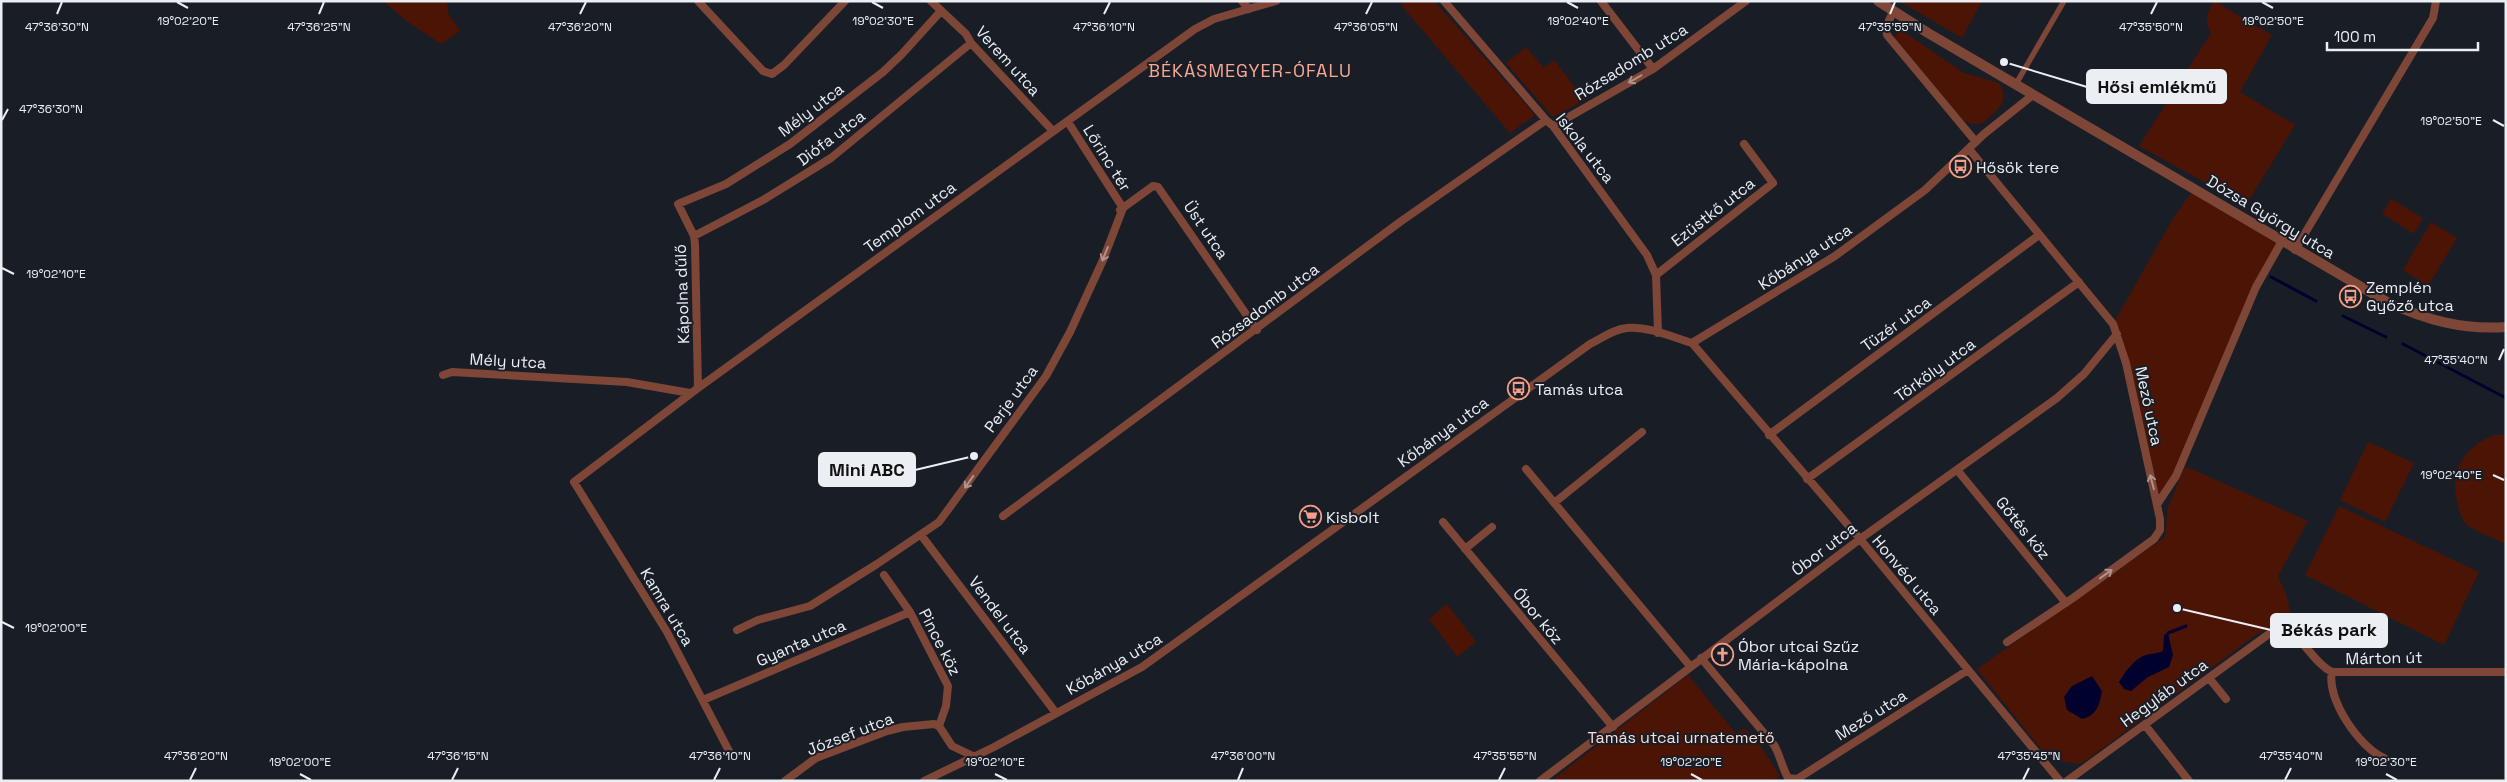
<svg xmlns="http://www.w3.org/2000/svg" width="2507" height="782" font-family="'Space Grotesk',sans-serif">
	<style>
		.green { fill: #4c1405 }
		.water { fill: #00012d }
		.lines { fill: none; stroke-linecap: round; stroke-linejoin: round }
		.stream { stroke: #00012d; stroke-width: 3 }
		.pedestrian { stroke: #7d4637; stroke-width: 5.5 }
		.minor { stroke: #7d4637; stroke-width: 8 }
		.tertiary { stroke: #7d4637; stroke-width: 10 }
		.oneway { stroke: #ae928c }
		.ticks { fill: none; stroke: #ebeff4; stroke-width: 2 }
		.labels { text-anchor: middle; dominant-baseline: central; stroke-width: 4; stroke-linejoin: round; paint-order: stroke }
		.street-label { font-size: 16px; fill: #ebeff4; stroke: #191e26 }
		.poi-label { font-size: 16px; fill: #ebeff4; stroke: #191e26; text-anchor: start }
		.park-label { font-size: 16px; fill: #f7ded7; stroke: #191e26 }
		.neighbourhood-label { font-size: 18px; letter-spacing: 1px; fill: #f8a893; stroke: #191e26 }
		.ticks-label { font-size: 12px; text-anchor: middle; fill: #ebeff4; stroke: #191e26; stroke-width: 4; stroke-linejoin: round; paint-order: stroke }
		.leader { fill: none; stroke: #ebeff4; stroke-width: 2 }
		.callout-dot { fill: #ebeff4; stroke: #191e26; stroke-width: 2 }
		.callout { fill: #ebeff4; stroke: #ebeff4; stroke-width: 2 }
		.callout-label { font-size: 18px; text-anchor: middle; font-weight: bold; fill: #111 }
	</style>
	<rect width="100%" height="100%" fill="#191e26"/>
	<!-- green -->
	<path class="green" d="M383 1H447L448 13 460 31 441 44 405 20Z
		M1405 1H1434L1535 115 1510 133 1401 5Z
		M1899 1H1982L1962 38Z
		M2214 1 2272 35 2240 92 2295 125 2246 205 2139 146 2211 33C2204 20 2207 13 2214 1Z
		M1901 30 1964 73 1999 83C2008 97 2003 105 1992 115 1988 118 1984 123 1979 124 1973 125 1968 122 1963 120L1894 37Z
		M1526 47 1544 68 1554 60 1585 100 1553 117 1506 63Z
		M2202 193 2281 242 2264 270 2176 476 2158 502 2113 324 2174 217 2190 194Z
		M2391 199 2423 218 2414 234 2382 214Z
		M2431 222 2457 238 2428 286 2403 270Z
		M2494 435H2506V544C2496 539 2471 530 2465 523 2460 516 2458 506 2456 497 2451 467 2467 446 2494 435Z
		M2368 442 2414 463 2385 522 2340 500Z
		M2185 466 2308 521 2278 576 2286 594 2294 628 2278 624 2257 634 2081 764 2058 761 2046 755 1977 669 2165 537 2168 507Z
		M2339 506 2479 572 2444 645 2305 575Z
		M1447 604 1476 642 1457 657 1429 619Z
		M1688 675 1736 734 1744 728 1758 742 1780 776 1774 781H1551Z"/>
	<!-- water -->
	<path class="water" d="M2168 633 2173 655 2169 667 2148 677 2131 691 2124 689 2119 682C2125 672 2135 658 2146 655 2152 653 2157 654 2163 651L2164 635Z
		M2092 676 2102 691C2100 703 2097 716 2082 719L2067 710 2064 697 2072 686Z"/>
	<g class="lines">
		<!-- stream -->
		<path class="stream" d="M2271 277 2316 301
			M2343 316 2386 337
			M2403 344 2506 398
			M2168 633 2186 626"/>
		<!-- pedestrian -->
		<path class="pedestrian" d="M2016 84 2064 1"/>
		<!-- minor -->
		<path class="minor" d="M698 1 763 71 772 74 784 65 845 1
			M931 1 966 34 971 43 1053 131
			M1242 1 1249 9
			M1444 1 1546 120 1553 126 1647 255 1656 275 1658 333
			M1601 1 1653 69
			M1893 12 1886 27 1887 35 1976 142
			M1553 126 1653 69 1746 1
			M1969 149 2113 324 2126 363 2160 519V530L2154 539 2073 598 2007 642
			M1120 210 1153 186 1158 187 1257 330
			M694 236 763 200 831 158 971 43
			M2295 250 2433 18 2436 1
			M1656 275 1773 183 1744 144
			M1692 343 1860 539 2060 781
			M443 375 452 372 627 382 690 393
			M698 388 695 245 694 236 678 204 726 184 790 144 883 72 902 54 941 11
			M1769 435 2039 235
			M1526 469 1690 666
			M1958 471 2066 603
			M1807 479 2079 282
			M1554 503 1642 432
			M2158 503 2176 476 2256 287 2282 241
			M1003 516 1400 222 1546 120
			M1443 522 1613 727
			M921 535 1056 713
			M1465 549 1492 527
			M884 575 910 612 948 686 946 706 939 726
			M737 630 758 620 810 606 877 564 939 522 1046 376 1070 332 1103 260 1123 208 1068 122
			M1701 658 1774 745C1781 756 1782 770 1790 781
			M2332 672C2326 699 2360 748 2384 758
			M2209 678 2226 699
			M703 700 910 612
			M2145 725 2189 781
			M729 751 667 632 574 482 698 388 1195 29 1214 19 1276 1
			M1788 778 1797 779 1968 670
			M785 781 816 758 887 731 903 727 934 724 939 726 952 746 975 757
			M924 781 994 747 1142 667 1590 344C1602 338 1614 329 1627 328 1648 326 1672 337 1692 343L1835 256 1925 190 1984 134 2033 95
			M1540 781 1860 539 2057 398 2084 374 2117 334
			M2067 781 2273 631C2300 625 2310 662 2332 672H2506"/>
		<!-- tertiary -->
		<path class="tertiary" d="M1878 1 1928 33 2387 302C2426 320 2462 330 2506 327"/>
	</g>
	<!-- one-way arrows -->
	<defs><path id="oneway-shaft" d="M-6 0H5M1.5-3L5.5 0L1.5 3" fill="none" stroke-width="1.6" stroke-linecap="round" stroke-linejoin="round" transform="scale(1.25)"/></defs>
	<g class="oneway">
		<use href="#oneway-shaft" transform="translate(1635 79) rotate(150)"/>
		<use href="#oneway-shaft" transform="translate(1105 254) rotate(112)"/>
		<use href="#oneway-shaft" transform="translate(969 482) rotate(125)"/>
		<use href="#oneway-shaft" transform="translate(2152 482) rotate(-105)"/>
		<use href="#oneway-shaft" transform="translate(2106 574) rotate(-36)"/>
	</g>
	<!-- ticks -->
	<path class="ticks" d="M177 2 188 8M872 2 883 8M1567 2 1578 8M2262 2 2273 8M57 14 62 2M319 14 324 2M580 14 586 2M1104 14 1110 2M1366 14 1372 2M1890 14 1895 2M2151 14 2157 2M2 120 8 109M2493 120 2504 126M2 268 14 274M2499 360 2504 349M2493 475 2504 480M2 622 14 628M300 774 311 780M995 774 1007 780M1691 774 1702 780M2386 774 2397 780M190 780 196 768M452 780 458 768M714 780 720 768M1238 780 1243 768M1499 780 1505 768M2023 780 2029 768M2285 780 2291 768"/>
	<!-- icons -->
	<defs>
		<symbol id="bus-ring" viewBox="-11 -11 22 22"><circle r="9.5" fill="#191e26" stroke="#f49e87" stroke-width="1.5"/><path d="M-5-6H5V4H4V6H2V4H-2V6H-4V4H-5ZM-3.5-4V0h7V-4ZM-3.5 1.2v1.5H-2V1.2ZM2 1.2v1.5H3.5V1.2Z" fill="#f49e87"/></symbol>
		<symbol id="supermarket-ring" viewBox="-11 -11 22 22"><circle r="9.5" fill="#191e26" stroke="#f49e87" stroke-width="1.5"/><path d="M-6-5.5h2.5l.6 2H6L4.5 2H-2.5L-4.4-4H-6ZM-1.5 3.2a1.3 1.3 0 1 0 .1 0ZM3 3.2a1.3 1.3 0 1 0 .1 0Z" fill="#f49e87"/></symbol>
		<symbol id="church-ring" viewBox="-11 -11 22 22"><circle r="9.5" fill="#191e26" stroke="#f49e87" stroke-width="1.5"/><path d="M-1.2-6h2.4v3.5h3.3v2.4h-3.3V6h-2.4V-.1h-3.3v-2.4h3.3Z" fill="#f49e87"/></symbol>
	</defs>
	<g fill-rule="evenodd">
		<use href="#bus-ring" x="1948" y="154" width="25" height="25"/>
		<use href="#bus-ring" x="2338" y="284" width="25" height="25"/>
		<use href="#bus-ring" x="1506" y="376" width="25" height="25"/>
		<use href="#supermarket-ring" x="1298" y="504" width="25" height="25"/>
		<use href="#church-ring" x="1710" y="642" width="25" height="25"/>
	</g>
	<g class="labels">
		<!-- street labels -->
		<g class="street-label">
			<text transform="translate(1008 61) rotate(48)">Verem utca</text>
			<text transform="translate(1631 62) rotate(-32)">Rózsadomb utca</text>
			<text transform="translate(811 110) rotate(-37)">Mély utca</text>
			<text transform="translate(831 138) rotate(-37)">Diófa utca</text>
			<text transform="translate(1585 148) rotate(52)">Iskola utca</text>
			<text transform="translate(1107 158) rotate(58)">Lőrinc tér</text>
			<text transform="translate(1713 212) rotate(-38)">Ezüstkő utca</text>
			<text transform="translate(910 217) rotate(-36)">Templom utca</text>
			<text transform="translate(2271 217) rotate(31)">Dózsa György utca</text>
			<text transform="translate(1206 230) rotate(56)">Üst utca</text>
			<text transform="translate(1805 257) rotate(-33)">Kőbánya utca</text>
			<text transform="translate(682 294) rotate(-92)">Kápolna dűlő</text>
			<text transform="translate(1265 306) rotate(-37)">Rózsadomb utca</text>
			<text transform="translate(1896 324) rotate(-36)">Tüzér utca</text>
			<text transform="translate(508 361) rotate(3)">Mély utca</text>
			<text transform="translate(1935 370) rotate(-36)">Törköly utca</text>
			<text transform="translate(1011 399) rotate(-54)">Perje utca</text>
			<text transform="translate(2149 406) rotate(78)">Mező utca</text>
			<text transform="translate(1443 432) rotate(-36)">Kőbánya utca</text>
			<text transform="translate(2023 528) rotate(51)">Gőtés köz</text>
			<text transform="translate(1824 549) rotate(-37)">Óbor utca</text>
			<text transform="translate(1907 575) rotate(50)">Honvéd utca</text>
			<text transform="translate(667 607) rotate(59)">Kamra utca</text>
			<text transform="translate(1000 615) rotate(53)">Vendel utca</text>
			<text transform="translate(1538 616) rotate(50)">Óbor köz</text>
			<text transform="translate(940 642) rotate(63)">Pince köz</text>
			<text transform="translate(801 643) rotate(-23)">Gyanta utca</text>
			<text transform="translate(2384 658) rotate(-1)">Márton út</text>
			<text transform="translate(1114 664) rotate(-30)">Kőbánya utca</text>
			<text transform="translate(2164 693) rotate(-36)">Hegyláb utca</text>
			<text transform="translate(1871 715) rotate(-32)">Mező utca</text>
			<text transform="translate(850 734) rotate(-21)">József utca</text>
		</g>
		<!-- poi labels -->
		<g class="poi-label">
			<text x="1976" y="167">Hősök tere</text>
			<text x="2366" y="287">Zemplén<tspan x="2366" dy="18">Győző utca</tspan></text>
			<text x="1535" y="389">Tamás utca</text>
			<text x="1326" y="517">Kisbolt</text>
			<text x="1738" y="646">Óbor utcai Szűz<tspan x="1738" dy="18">Mária-kápolna</tspan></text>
		</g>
		<!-- park labels -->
		<g class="park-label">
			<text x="1681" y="737">Tamás utcai urnatemető</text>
		</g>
		<!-- neighbourhood labels -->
		<g class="neighbourhood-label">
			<text x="1250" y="70">BÉKÁSMEGYER-ÓFALU</text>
		</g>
	</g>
	<g class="ticks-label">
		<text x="2273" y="25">19°02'50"E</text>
		<text x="188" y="25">19°02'20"E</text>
		<text x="883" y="25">19°02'30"E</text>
		<text x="1578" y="25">19°02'40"E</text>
		<text x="57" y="31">47°36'30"N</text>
		<text x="319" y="31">47°36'25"N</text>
		<text x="580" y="31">47°36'20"N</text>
		<text x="1104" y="31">47°36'10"N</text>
		<text x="1366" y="31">47°36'05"N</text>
		<text x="1890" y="31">47°35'55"N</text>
		<text x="2151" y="31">47°35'50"N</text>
		<text x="51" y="113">47°36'30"N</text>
		<text x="2451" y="125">19°02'50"E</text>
		<text x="56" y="278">19°02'10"E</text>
		<text x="2456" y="364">47°35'40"N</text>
		<text x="2451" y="479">19°02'40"E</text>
		<text x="56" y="632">19°02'00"E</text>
		<text x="196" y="760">47°36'20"N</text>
		<text x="458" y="760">47°36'15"N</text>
		<text x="720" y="760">47°36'10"N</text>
		<text x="1243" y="760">47°36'00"N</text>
		<text x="1505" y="760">47°35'55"N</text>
		<text x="2029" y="760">47°35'45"N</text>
		<text x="2291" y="760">47°35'40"N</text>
		<text x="300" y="766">19°02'00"E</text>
		<text x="995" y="766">19°02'10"E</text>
		<text x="1691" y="766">19°02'20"E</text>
		<text x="2386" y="766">19°02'30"E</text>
	</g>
	<!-- callouts -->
	<path class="leader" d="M2004 62L2087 87M974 456L915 470M2177 608L2271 630"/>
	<g class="callout-dot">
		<circle cx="2004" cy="62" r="5"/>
		<circle cx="974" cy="456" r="5"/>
		<circle cx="2177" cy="608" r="5"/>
	</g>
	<g class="callout">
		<rect x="2087" y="70" width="139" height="33" rx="5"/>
		<rect x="819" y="453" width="96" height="33" rx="5"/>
		<rect x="2271" y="614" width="116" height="33" rx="5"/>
	</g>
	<g class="callout-label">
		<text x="2157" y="93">Hősi emlékmű</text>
		<text x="867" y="476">Mini ABC</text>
		<text x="2329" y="636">Békás park</text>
	</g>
	<!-- border -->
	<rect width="2507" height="782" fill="none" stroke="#ebeff4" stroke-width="5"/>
	<!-- scale -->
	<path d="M2327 42v8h151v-8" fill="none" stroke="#ebeff4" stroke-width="2.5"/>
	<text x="2334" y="42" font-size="15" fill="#ebeff4" stroke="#191e26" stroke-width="4" paint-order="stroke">100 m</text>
</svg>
